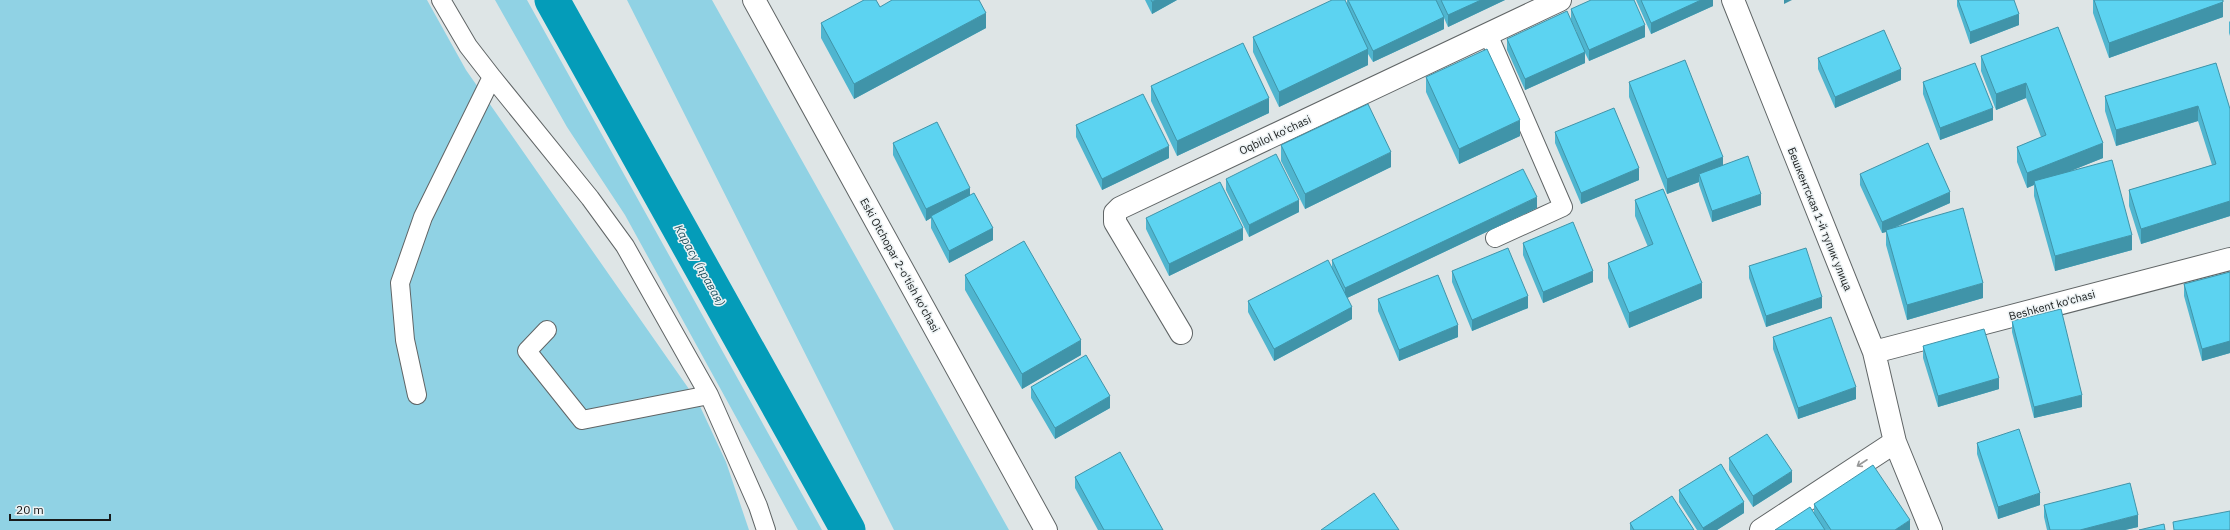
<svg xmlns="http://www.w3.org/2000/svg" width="2230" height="530" font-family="'IBM Plex Sans',sans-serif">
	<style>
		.green { fill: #90d2e4 }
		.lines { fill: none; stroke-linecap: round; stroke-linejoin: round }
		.canal { stroke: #049cb9; stroke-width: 35 }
		.service-casing { stroke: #606566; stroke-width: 20 }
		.minor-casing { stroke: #606566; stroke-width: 24 }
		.tertiary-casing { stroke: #606566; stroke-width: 24 }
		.service { stroke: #fff; stroke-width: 18 }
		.minor { stroke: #fff; stroke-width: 22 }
		.tertiary { stroke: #fff; stroke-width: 22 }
		.wall { fill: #4fb5cf }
		.shaded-wall { fill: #4094a9 }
		.building { fill: #5cd3f1; stroke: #4094a9 }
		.oneway { stroke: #979898 }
		.labels { text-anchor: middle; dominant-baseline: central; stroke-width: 3; stroke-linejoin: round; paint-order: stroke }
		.street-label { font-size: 11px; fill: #181b1b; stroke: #ecf2f4 }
		.water-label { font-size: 12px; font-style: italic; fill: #235663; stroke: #ecf2f4 }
	</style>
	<rect width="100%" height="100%" fill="#dee5e6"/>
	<!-- green -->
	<path class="green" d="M0 0H427L466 70 698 402 726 462 749 530H0Z
		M495 0H527L822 530H798L625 215 567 127Z
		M627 0H712L1009 530H894Z"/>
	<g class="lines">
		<!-- canal -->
		<path class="canal" d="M552 0 848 530"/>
		<defs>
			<path id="service" d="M441 0 468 46 492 77
				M1488 34 1563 207 1495 238
				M547 330 527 351 582 420 709 395
				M417 395 405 340 400 283 423 217 492 77 590 198 625 246 709 395 758 506 766 530"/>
			<path id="minor" d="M1733 0 1874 352 1895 442 1931 530
				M1181 333 1115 222V213L1120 208 1560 0
				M1874 352 2230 259
				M1761 530 1895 442"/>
			<path id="tertiary" d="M754 0 1046 530"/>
		</defs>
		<!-- service casing -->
		<use href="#service" class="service-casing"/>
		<!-- minor casing -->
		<use href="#minor" class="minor-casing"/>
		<!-- tertiary casing -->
		<use href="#tertiary" class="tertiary-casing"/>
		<!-- service -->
		<use href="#service" class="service"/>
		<!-- minor -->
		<use href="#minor" class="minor"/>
		<!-- tertiary -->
		<use href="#tertiary" class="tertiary"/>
	</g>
	<!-- wall -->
	<path class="wall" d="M1145 0H1177L1152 14Z
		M1347 0H1505L1448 27 1444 18V29L1373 62 1368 54V65L1279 107 1253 52V37L1347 4Z
		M1636 0H1713V6L1651 34Z
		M1957 0H2014L2019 25 1970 44 1957 6Z
		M2093 0H2223V17L2109 58 2093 13Z
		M880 7 986 28 854 99 821 38V23Z
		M1571 9 1645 37 1589 61 1585 53V63L1525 90 1507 50V39L1577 33 1571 20Z
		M2230 21V36L2229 33V22Z
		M2058 27 2103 158 2070 171 2132 250 2055 271 2034 196V185L2027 188 2017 162V147L2041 137 2026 98 1996 110 1981 71V56Z
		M1818 58 1901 80 1835 108 1818 69Z
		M2216 63 2230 216 2141 244 2129 206V190L2212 165 2198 121 2116 146 2105 111V96Z
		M1426 77 1520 136 1459 164 1426 92Z
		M1629 82 1723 165 1761 205 1712 222 1699 185V182L1667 194 1629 97Z
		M1923 82 1993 120 1940 140 1923 94Z
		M1151 86 1269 113 1177 156 1151 101Z
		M1076 125 1169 158 1102 190 1076 137Z
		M1555 132 1639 180 1581 204 1555 143Z
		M893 143 970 196 993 240 949 263 931 228V218L926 221 893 155Z
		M1281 145 1391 167 1305 209 1281 161Z
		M1860 174 1950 203 1896 227 1983 298 1907 320 1886 245V232L1882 233 1860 185Z
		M1226 179 1299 212 1249 237 1226 190Z
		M1635 200 1702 298 1629 328 1608 278V263L1648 247 1635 216Z
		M1537 208 1347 298 1352 319 1274 361 1248 312V301L1332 269V260Z
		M1146 218 1243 240 1169 276 1146 229Z
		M1523 243 1593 282 1543 303 1523 255Z
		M1749 266 1822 308 1766 327 1749 278Z
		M1452 271 1528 308 1472 331 1452 282Z
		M2230 272V353L2202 361 2184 296V284Z
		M965 275 1081 355 1022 389 965 290Z
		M1378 299 1458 337 1399 361 1378 311Z
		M2012 321 2082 407 2034 418 2012 332Z
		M1773 337 1856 399 1798 419 1773 349Z
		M1923 346 1999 389 1938 407 1923 358Z
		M1031 387 1110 408 1055 439 1031 398Z
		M1977 443 2040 505 1998 519 1977 454Z
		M1729 458 1792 482 1753 507 1729 470Z
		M1075 477 1163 530H1098L1075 488Z
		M1679 490 1744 513 1717 530H1697L1679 502Z
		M1814 504 1910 530H1775L1814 514Z
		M2044 505 2138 527 2125 530H2047L2044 517Z
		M1630 523 1694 530H1630Z"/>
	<!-- shaded-wall -->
	<path class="shaded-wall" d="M1156 0H1177L1152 14V2Z
		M1481 0H1505L1448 27V15Z
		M1701 0H1713V6L1651 34V23Z
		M1784 0H1792L1784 4Z
		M2223 2V17L2109 58V43Z
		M986 13V28L854 99V84Z
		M2019 14V25L1970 44V32Z
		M1444 17V29L1373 62V51Z
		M1645 25V37L1589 61V50Z
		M1368 49V65L1279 107V92Z
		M1585 52V63L1525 90V79Z
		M1901 69V80L1835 108V97Z
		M2026 83V98L1996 110V94Z
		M1269 98V113L1177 156V141Z
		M2198 106V121L2116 146V130Z
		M1993 108V120L1940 140V128Z
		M1520 120V136L1459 164V149Z
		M2103 143V158L2036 185 2034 181V185L2027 188V173Z
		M1169 146V158L1102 190V179Z
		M1391 152V167L1305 209V194Z
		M1723 157V172L1699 174V182L1667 194V179Z
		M1639 168V180L1581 204V193Z
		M970 188V199L931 216V218L926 221V209Z
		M1950 192V203L1886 231V230V232L1882 233V222Z
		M1761 194V205L1712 222V211Z
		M1537 197V208L1345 299V288Z
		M1299 200V212L1249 237V225Z
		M2230 201V216L2141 244V229Z
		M993 228V240L949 263V251Z
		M1243 228V240L1169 276V264Z
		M2132 235V250L2055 271V256Z
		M1593 271V282L1543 303V292Z
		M1702 283V298L1629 328V313Z
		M1983 283V298L1907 320V305Z
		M1528 296V308L1472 331V320Z
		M1822 297V308L1766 327V316Z
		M1352 307V319L1274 361V349Z
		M1458 325V337L1399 361V350Z
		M1081 340V355L1022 389V374Z
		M2230 341V353L2202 361V349Z
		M1999 378V389L1938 407V396Z
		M1856 387V399L1798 419V408Z
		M2082 395V407L2034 418V407Z
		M1110 396V408L1055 439V428Z
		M1792 471V482L1753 507V496Z
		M2040 493V505L1998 519V507Z
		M1744 502V513L1717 530H1703V528Z
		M2138 515V527L2125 530H2080Z
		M1910 520V530H1895Z"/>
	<!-- building -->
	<path class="building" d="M864 0H876L880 7 892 0H979L986 13 854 84 821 23Z
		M1151 0H1156L1152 2Z
		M1332 0H1345L1368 49 1279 92 1253 37Z
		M1348 0H1436L1444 17 1373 51Z
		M1441 0H1481L1448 15Z
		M1591 0H1634L1645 25 1589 50 1571 9Z
		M1641 0H1701L1651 23Z
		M1958 0H2014L2019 14 1970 32Z
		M2094 0H2223V2L2109 43Z
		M1567 11 1585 52 1525 79 1507 39Z
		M2058 27 2103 143 2027 173 2017 147 2046 135 2026 83 1996 94 1981 56Z
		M1884 30 1901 69 1835 97 1818 58Z
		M1243 43 1269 98 1177 141 1151 86Z
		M1487 49 1520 120 1459 149 1426 77Z
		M1685 60 1723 157 1667 179 1629 82Z
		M1975 63 1993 108 1940 128 1923 82Z
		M2216 63 2230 109V201L2141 229 2129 190 2216 164 2198 106 2116 130 2105 96Z
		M1143 94 1169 146 1102 179 1076 125Z
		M1368 104 1391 152 1305 194 1281 145Z
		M1614 108 1639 168 1581 193 1555 132Z
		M937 122 970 188 926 209 893 143Z
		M1928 143 1950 192 1882 222 1860 174Z
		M1276 154 1299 200 1249 225 1226 179Z
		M1748 156 1761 194 1712 211 1699 174Z
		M2112 160 2132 235 2055 256 2034 181Z
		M1523 169 1537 197 1345 288 1332 260Z
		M1220 182 1243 228 1169 264 1146 218Z
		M1663 189 1702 283 1629 313 1608 263 1653 244 1635 200Z
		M974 193 993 228 949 251 931 216Z
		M1963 208 1983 283 1907 305 1886 230Z
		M1573 222 1593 271 1543 292 1523 243Z
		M1024 241 1081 340 1022 374 965 275Z
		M1508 248 1528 296 1472 320 1452 271Z
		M1806 248 1822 297 1766 316 1749 266Z
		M1328 260 1352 307 1274 349 1248 301Z
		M2230 272V341L2202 349 2184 284Z
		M1438 275 1458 325 1399 350 1378 299Z
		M2061 309 2082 395 2034 407 2012 321Z
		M1831 317 1856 387 1798 408 1773 337Z
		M1984 329 1999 378 1938 396 1923 346Z
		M1086 355 1110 396 1055 428 1031 387Z
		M2019 429 2040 493 1998 507 1977 443Z
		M1767 434 1792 471 1753 496 1729 458Z
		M1120 452 1163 530H1104L1075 477Z
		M1721 464 1744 502 1703 528 1679 490Z
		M1873 465 1910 520 1895 530H1831L1814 504Z
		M2130 483 2138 515 2080 530H2050L2044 505Z
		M1374 493 1399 530H1321Z
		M1672 496 1694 530H1634L1630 523Z
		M1810 507 1825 530H1775Z
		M2230 511V530H2174L2173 522Z
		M2164 524 2165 530H2139Z"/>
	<!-- one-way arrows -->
	<defs><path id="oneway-shaft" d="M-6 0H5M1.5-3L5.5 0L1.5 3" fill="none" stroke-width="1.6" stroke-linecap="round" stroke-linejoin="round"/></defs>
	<use class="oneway" href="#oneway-shaft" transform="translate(1862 463) rotate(147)"/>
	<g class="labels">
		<!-- street labels -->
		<g class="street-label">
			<text transform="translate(1275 135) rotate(-25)">Oqbilol ko'chasi</text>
			<text transform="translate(1820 219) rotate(68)">Бешкентская 1-й тупик улица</text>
			<text transform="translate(900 265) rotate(61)">Eski Otchopar 2-o'tish ko'chasi</text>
			<text transform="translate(2052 305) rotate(-15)">Beshkent ko'chasi</text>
		</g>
		<!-- water labels -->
		<g class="water-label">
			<text transform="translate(700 265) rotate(61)">Карасу (правая)</text>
		</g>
	</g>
	<!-- scale -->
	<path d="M10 514v6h100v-6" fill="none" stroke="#181b1b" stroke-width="2"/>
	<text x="16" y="514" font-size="12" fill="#181b1b" stroke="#ecf2f4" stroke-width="3" paint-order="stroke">20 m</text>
</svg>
